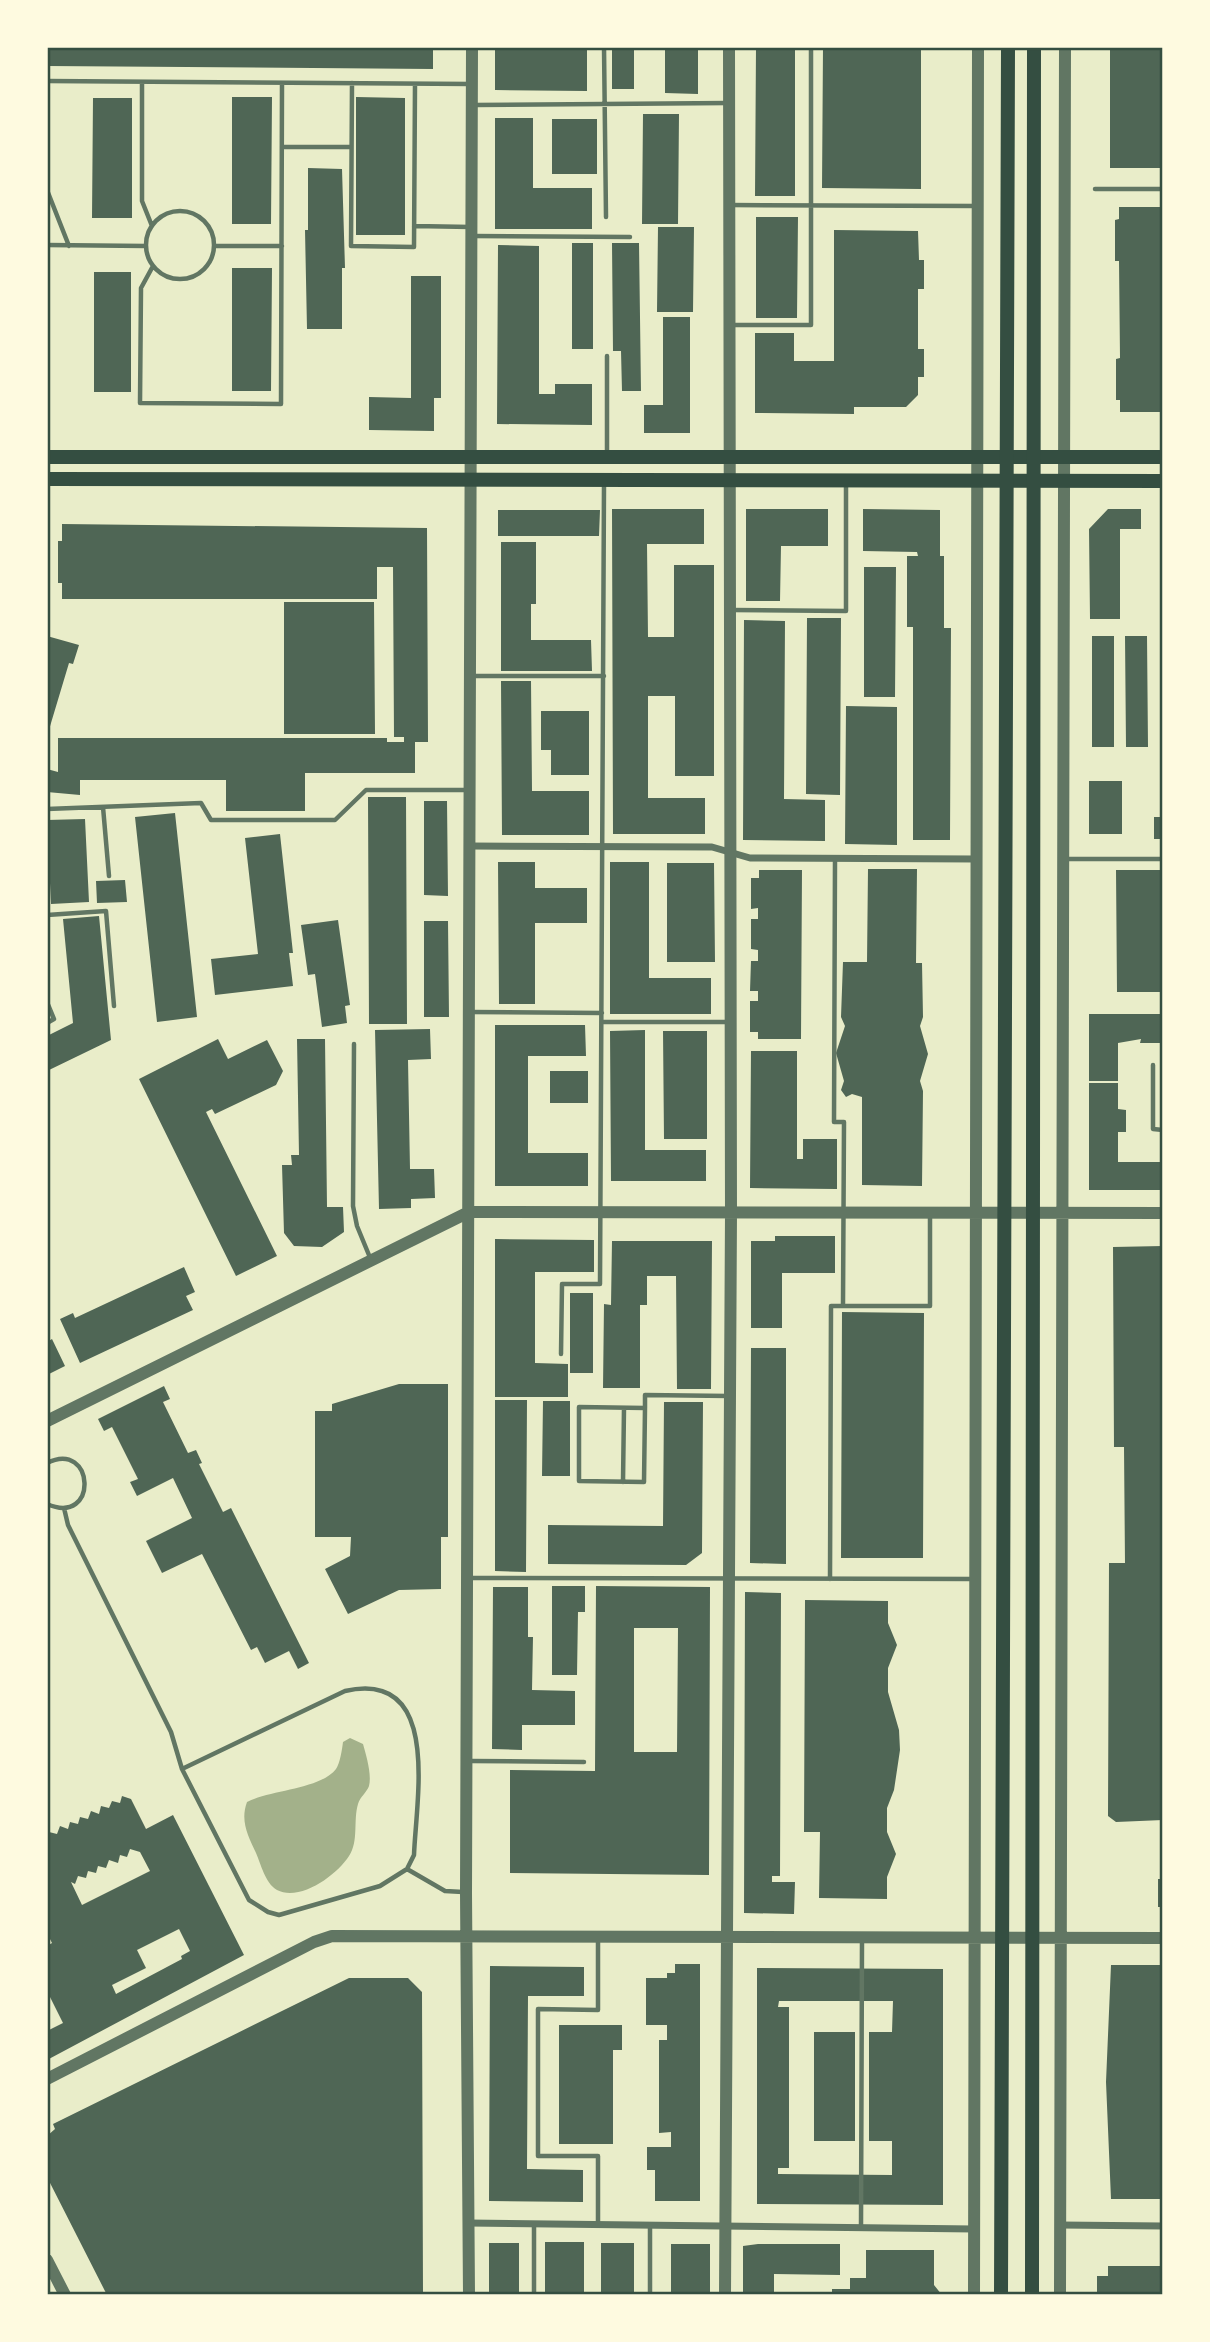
<svg xmlns="http://www.w3.org/2000/svg" width="1210" height="2342" font-family="'Sofia Sans Condensed',sans-serif">
	<style>
		.water { fill: #a3b18a }
		.building { fill: #4f6655; fill-rule: evenodd }
		.lines { fill: none; stroke-linecap: round; stroke-linejoin: round }
		.service { stroke: #617663; stroke-width: 4.5 }
		.minor { stroke: #617663; stroke-width: 7 }
		.tertiary { stroke: #617663; stroke-width: 12 }
		.secondary { stroke: #344e41; stroke-width: 14 }
		.primary { stroke: #344e41; stroke-width: 14 }
		.neatline { fill: none; stroke: #344e41; stroke-width: 2.5 }
	</style>
	<rect width="100%" height="100%" fill="#e9edc9"/>
	<!-- water -->
	<path class="water" d="M350 1738 363 1744C366 1755 372 1774 369 1786 367 1792 360 1797 358 1804 353 1821 359 1841 349 1856 337 1875 300 1902 277 1890 265 1883 261 1864 256 1853 248 1836 240 1821 247 1802 270 1790 321 1789 336 1769 340 1763 342 1750 343 1742Z"/>
	<!-- building -->
	<path class="building" d="M47 47H344V50L433 47V69L47 66Z
		M495 47H587V91L495 90Z
		M612 47H634V89H612Z
		M665 47H698V94L665 93Z
		M756 47H795V196H755Z
		M823 47H921V189L822 188Z
		M1110 47H1163V168H1110Z
		M232 97H272L271 224H232Z
		M356 97 405 98V235H356Z
		M93 98H132V218H92Z
		M643 114H679L678 224H642Z
		M495 118H533V188H592V229H495Z
		M552 119H597V174H552Z
		M308 168 342 169 345 268H342V329H307L305 230H308Z
		M1119 207H1163V412H1120V400H1116V359L1120 358 1119 261H1115V220L1119 219Z
		M756 217H798L797 318H756Z
		M658 227H694L693 312H657Z
		M834 230 918 231 919 260H924V289H918V349H924V377H918V395L906 407H854V414L755 413V333H794V361H834Z
		M572 243H593V349H572Z
		M612 243H639L641 391H622L621 351H613Z
		M498 245 539 246V394H555V384H592V425L497 424Z
		M232 268H272L271 391H232Z
		M94 272H131V392H94Z
		M411 276H441V398H434V431L369 430V397L411 398Z
		M663 317H690V433H644V405H663Z
		M612 509H704V544H647L648 637H674V565H714V776H675V696H648V798H705V834H613Z
		M746 509H828V546H781L780 601H746Z
		M863 509 940 510V556H944V628H951L950 840H913V627H907V556H918L917 552 863 551Z
		M1108 509H1141V529H1120V619H1090L1089 529Z
		M498 510H600L599 536H498Z
		M62 524 427 528 428 742H415V773H305V811H226V780H80V795L47 792V769L58 772V738H387V742H404V737H394L393 567H377V599H62V583H58V541H62Z
		M501 542H536V604H531V640H591L592 671H501Z
		M864 567H896L895 697H864Z
		M284 602H374L375 734H284Z
		M807 618H841L840 795 806 794Z
		M744 620 785 621 784 799 825 800V841L743 840Z
		M47 636 79 645 73 664 69 663 48 733Z
		M1092 636H1114V747H1092Z
		M1125 636H1147L1148 747H1126Z
		M501 681H531L532 791H589V835H502Z
		M846 706 897 707V845L845 844Z
		M541 711H589V775H551V750H541Z
		M1089 781H1122V834H1089Z
		M368 797H406L407 1024H369Z
		M424 801H447L448 896 424 895Z
		M175 813 197 1017 157 1022 135 817Z
		M1154 817H1163V839H1154Z
		M85 819 89 902 51 904 47 820Z
		M280 834 293 953H289L293 986 215 995 211 959 258 954 245 838Z
		M498 862H535V888H587V923H535V1004H499Z
		M610 862H649V978H711V1014H610Z
		M667 863H714L715 962H667Z
		M868 869H917L916 963H922L923 1017 920 1026 928 1054 920 1081 923 1091 922 1186 862 1185V1097L852 1094 846 1097 841 1090 844 1081 836 1053 845 1026 841 1017 843 962H867Z
		M759 870H802L801 1039H758V1032H750V1001H758V991H750L751 961H758V950L751 949V919H758V908L751 909V878H759Z
		M1116 870H1163V992H1117Z
		M125 880 127 902 97 903 96 881Z
		M99 916 111 1040 47 1071V1036L73 1023 63 919Z
		M338 920 350 1005 345 1006 347 1023 322 1027 315 974 308 975 301 925Z
		M424 921H448L449 1017H424Z
		M1089 1014H1163V1043H1140L1141 1039 1118 1043V1081H1089Z
		M495 1025H585L586 1056H528V1153H588V1186H495Z
		M430 1029 431 1059 408 1060 410 1169H434L435 1198 411 1199V1208L379 1209 375 1030Z
		M645 1030V1150H706V1181H611L610 1031Z
		M663 1031H707V1139H664Z
		M218 1039 228 1059 267 1040 283 1071 276 1085 215 1114 212 1109 206 1112 277 1256 236 1276 139 1079Z
		M297 1039H325L327 1207H343L344 1232 322 1247 294 1246 284 1233 282 1165H292L291 1155H299Z
		M751 1051H797V1159H803V1139H837V1189L750 1188Z
		M550 1071H588V1103H550Z
		M1089 1083H1118V1109L1126 1110V1132H1118V1162H1163V1190H1089Z
		M775 1236H835V1273H782V1328H751V1241H775Z
		M495 1239 594 1240V1272H535V1363L568 1364V1397H495Z
		M612 1241H712L711 1389H677L676 1276H647V1305H640V1388H603L604 1304 611 1305Z
		M1163 1246V1820L1116 1822 1108 1816 1109 1563H1125L1124 1447H1114L1113 1247Z
		M184 1267 195 1292 186 1296 193 1310 80 1363 60 1319 73 1313 75 1318Z
		M570 1293H593V1373H570Z
		M842 1312 924 1313 923 1558H841Z
		M52 1339 65 1366 47 1375V1342Z
		M751 1348H786V1564L750 1563Z
		M399 1384H448V1537H441V1589L399 1590 348 1614 325 1569 350 1556 351 1537H315V1411H332V1404Z
		M164 1386 170 1399 163 1402 188 1453 196 1450 202 1463 199 1464 223 1512 231 1508 309 1663 298 1669 289 1651 265 1663 257 1647 251 1650 202 1554 162 1573 146 1541 192 1518 173 1478 137 1496 130 1482 138 1479 112 1427 104 1431 98 1419Z
		M495 1400H527L526 1572 495 1571Z
		M543 1401H570V1476H542Z
		M664 1402H703L702 1553 686 1565 548 1564V1525L663 1526Z
		M552 1586H585V1612H578L577 1675H552Z
		M596 1586 710 1587 709 1875 510 1873V1770L595 1771ZM634 1628H678L677 1752H634Z
		M493 1587H528V1637H533L532 1690 575 1691V1725H522V1750L492 1749Z
		M745 1592 781 1593 780 1876H772V1882H795L794 1914 744 1913Z
		M805 1600 888 1601V1623L897 1645 888 1668V1692L899 1730 900 1750 894 1790 887 1808V1832L896 1854 887 1877V1899L819 1898 820 1832H804Z
		M122 1796 131 1799 146 1829 173 1815 244 1955 47 2060V2031L63 2023 47 1991V1946L52 1943 47 1933V1838L49 1832 57 1834 60 1826 68 1829 70 1822 78 1824 80 1817 88 1819 91 1811 99 1814 101 1806 109 1808 112 1801 120 1803ZM130 1849 140 1852 150 1871 82 1905 71 1882 75 1884 78 1876 86 1878 88 1871 96 1873 98 1866 106 1868 109 1860 118 1863 120 1855 127 1857ZM179 1929 190 1951 181 1956 182 1959 116 1994 112 1985 146 1968 137 1950Z
		M1158 1879H1163V1907H1158Z
		M675 1964H700V2201H655V2170H647V2147H671V2132L659 2133V2040H667V2025H646V1978H667V1973H675Z
		M1111 1965H1163V2199H1111L1106 2082Z
		M490 1966 584 1967V1996H528L527 2169 583 2170V2202L489 2201Z
		M757 1968 943 1969V2205L757 2204ZM779 2001H893L892 2032H869V2141H892V2175L778 2174V2168H789V2007H778Z
		M349 1978H408L422 1992 423 2295H107L47 2177V2136L55 2129 53 2124Z
		M559 2025H622V2050H613V2144H559Z
		M814 2032H855V2141H814Z
		M545 2242H584V2295H545Z
		M489 2243H519V2295H489Z
		M601 2243H634V2295H601Z
		M671 2244H710V2295H671Z
		M758 2244H840V2275L774 2274V2295H743V2246Z
		M866 2250H934V2285L942 2295H832V2289H850V2278H866Z
		M1108 2266H1163V2295H1097V2276H1108Z"/>
	<g class="lines">
		<!-- service -->
		<path class="service" d="M604 47 606 217
			M47 81 471 84
			M142 82V201L152 226
			M352 83 351 246 414 247 415 84
			M474 105 728 103
			M282 147H351
			M1095 189H1163
			M47 190 69 246
			M730 205 977 206
			M146 245a34 34 0 1 1 68 0a34 34 0 1 1-68 0Z
			M414 226 471 227
			M473 236 630 237
			M47 245 146 246
			M214 246H282
			M153 266 141 288 140 403 281 404 282 83
			M733 325H811V47
			M607 454V356
			M732 610 846 611V485
			M472 676H604
			M103 807 109 876
			M47 809 201 803 211 820H335L366 790H469
			M835 859 834 1122H844L843 1305
			M1066 859H1163
			M47 915 106 911 114 1006
			M47 1002 54 1019 47 1023
			M470 1012 602 1013
			M602 1022H730
			M354 1044 353 1206 357 1226 371 1260
			M1153 1065V1129L1163 1130
			M561 1354 562 1284H600L604 484
			M579 1407 645 1408 644 1482 579 1481Z
			M645 1408V1395L729 1396
			M47 1463C95 1439 99 1527 47 1504
			M623 1482 624 1408
			M64 1508 68 1525 171 1732 182 1769 249 1900 268 1912 279 1915 380 1886 407 1869 414 1855C416 1799 442 1669 345 1691L182 1769
			M469 1578 975 1579
			M830 1579 831 1306H930V1213
			M470 1761 584 1762
			M407 1869 445 1891 463 1892
			M598 2224V2156H538V2009L598 2010V1939
			M650 2226V2295
			M861 2228 862 1938
			M534 2295V2224"/>
		<!-- minor -->
		<path class="minor" d="M470 846 712 847 750 858 976 859
			M468 2223 974 2229
			M1060 2225 1163 2226"/>
		<!-- tertiary -->
		<path class="tertiary" d="M47 1421 469 1212 1163 1213
			M47 2079 314 1942 332 1936 1163 1938
			M47 2260 65 2295
			M469 2295 466 1893 472 47
			M725 2295 731 1213 729 47
			M974 2295 978 47
			M1060 2295 1065 47"/>
		<!-- secondary -->
		<path class="secondary" d="M47 457H1163
			M47 479 1163 481"/>
		<!-- primary -->
		<path class="primary" d="M1001 2295 1008 47
			M1032 2295 1034 47"/>
	</g>
	<!-- border -->
	<rect width="1210" height="2342" fill="none" stroke="#fefae0" stroke-width="98"/>
	<rect x="49" y="49" width="1112" height="2244" class="neatline"/>
</svg>
